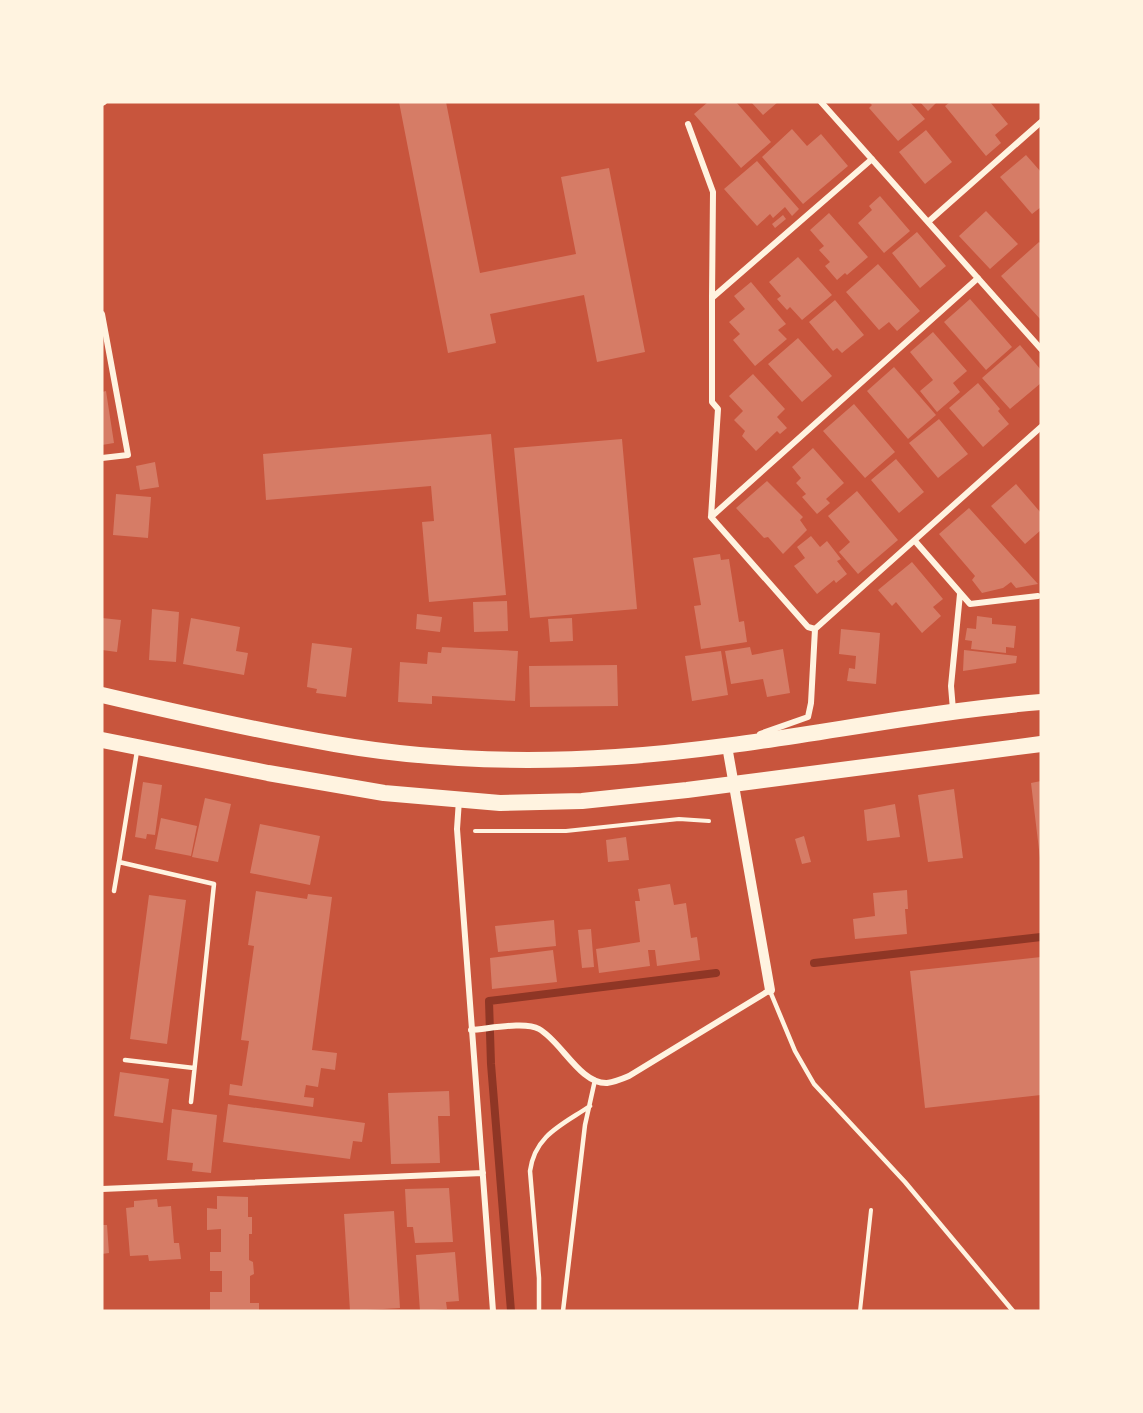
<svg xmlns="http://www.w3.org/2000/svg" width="1143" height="1413" font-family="'Open Sans',sans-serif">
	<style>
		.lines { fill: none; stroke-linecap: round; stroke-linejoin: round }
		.stream { stroke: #8f3625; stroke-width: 8 }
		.building { fill: #d67c66 }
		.path { stroke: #fff3e0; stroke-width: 4 }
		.service { stroke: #fff3e0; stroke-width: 4.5 }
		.minor { stroke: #fff3e0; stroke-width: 6 }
		.tertiary { stroke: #fff3e0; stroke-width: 10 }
		.trunk { stroke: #fff3e0; stroke-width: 16 }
	</style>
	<rect width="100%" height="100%" fill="#c8553d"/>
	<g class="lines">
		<!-- stream -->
		<path class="stream" d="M814 963 1041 937
			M511 1311 491 1064 489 1001 716 973"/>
	</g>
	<!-- building -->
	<path class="building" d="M399 102H446L480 273 576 254 561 177 609 168 645 352 597 362 584 295 490 314 496 343 448 353Z
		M708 102H736L771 142 741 168 694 114Z
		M751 102H778L763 115Z
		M869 102H910L925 119 898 141 869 108 872 105Z
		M920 102H937L928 111Z
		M950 102H990L1008 124 995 135 1001 143 986 156 945 106Z
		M792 129 807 146 821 134 848 166 803 204 762 157Z
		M926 130 952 162 925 184 899 152Z
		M1026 155 1041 172V207L1032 214 1000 177Z
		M757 161 799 209 792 216 785 207 773 218 770 214 757 226 724 189Z
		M880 196 910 231 884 253 858 223 872 210 869 206Z
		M986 211 1018 244 990 269 959 236Z
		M829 213 868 257 847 275 845 273 837 280 825 266 830 262 819 250 824 246 810 230Z
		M783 215 786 219 775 228 772 224Z
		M917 232 946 266 920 288 892 253Z
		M1039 242 1041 244V320L1001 276Z
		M798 257 832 295 802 320 790 307 787 310 777 299 781 296 769 282Z
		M878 264 920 311 897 331 889 322 879 330 846 292Z
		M751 282 786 324 778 330 787 339 755 366 733 340 740 334 729 322 745 309 734 296Z
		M970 299 1012 347 986 370 944 322Z
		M835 300 864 335 842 353 837 348 833 351 809 322Z
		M933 332 967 371 953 383 960 392 937 412 920 391 933 380 910 352Z
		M798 338 832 376 802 402 768 364Z
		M1020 345 1041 370V383L1010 409 982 378Z
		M894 367 936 415 908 439 867 391Z
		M753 374 785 409 777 417 787 428 780 434 777 431 756 451 742 436 745 431 734 420 743 411 729 396Z
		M978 383 1000 409 998 411 1009 424 983 447 949 408Z
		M106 391 114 443 102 445V392Z
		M854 404 895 452 865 478 823 431Z
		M939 419 968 454 938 478 909 443Z
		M491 434 506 595 429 602 422 522 434 521 431 486 266 500 263 454Z
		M622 439 637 609 530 618 514 448Z
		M813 448 844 483 826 499 830 503 817 514 802 497 806 494 796 483 801 478 792 467Z
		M896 459 924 492 899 513 871 480Z
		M155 462 159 487 140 490 136 466Z
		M767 481 803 517 800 520 807 530 783 554 768 537 764 538 736 508Z
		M1016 484 1041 513V530L1025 544 991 506Z
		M857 491 898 540 858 574 839 552 850 542 828 516Z
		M116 494 151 497 148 538 113 535Z
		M969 508 1038 584 1016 588 1011 582 1003 588 982 593 972 580 975 576 939 534Z
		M811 536 820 547 827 541 841 559 837 561 847 574 836 583 834 580 817 594 794 566 805 558 797 547Z
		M720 554 721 560 729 559 739 622 744 621 747 642 701 649 694 606 701 605 693 558Z
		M912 562 943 599 933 607 941 616 922 633 896 602 892 606 878 590Z
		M507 601 508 631 474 632 473 602Z
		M152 609 179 612 176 662 149 660Z
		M417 614 442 617 440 632 416 629Z
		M977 616 992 618V624L1016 626 1014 648 1006 647V653L971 649 972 641 965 640 967 628 976 629Z
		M102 618 121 620 117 652 102 650Z
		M191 618 240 627 236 651 248 653 244 675 183 664Z
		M572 618 573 641 550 642 548 619Z
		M841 629 880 633 876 684 847 681 849 668 855 669 856 656 839 654Z
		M312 643 352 648 346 697 316 693 317 689 307 687Z
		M442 647 518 651 515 701 432 696V704L398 702 400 662 427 664 428 652 441 653Z
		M750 647 752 655 783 649 790 693 767 697 763 679 731 684 725 651Z
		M964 650 1017 656 1016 663 963 671Z
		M721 651 728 695 692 701 685 656Z
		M617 665 618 706 530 707 529 666Z
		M1041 781V858H1040L1031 783Z
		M143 782 162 785 155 835 147 834 146 839 135 837Z
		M954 789 963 858 928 862 918 795Z
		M205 798 231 804 218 862 192 857Z
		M895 804 900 837 867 841 864 810Z
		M161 818 197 826 191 856 155 849Z
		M260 824 320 836 310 885 250 873Z
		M804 836 811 862 802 864 795 839Z
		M626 837 629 860 608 862 606 840Z
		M670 884 674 905 686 903 691 938 697 937 700 960 657 966 655 950H648L650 966 599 973 596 949 640 942 635 901H640L638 889Z
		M907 890 908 909H905L907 934 855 939 853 919 875 916 873 893Z
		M256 891 307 899 308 894 332 897 312 1050 337 1053 335 1070 321 1068 318 1087 306 1085 304 1097 314 1098 313 1107 229 1095 230 1084 242 1086 249 1041 241 1040 254 946 248 945Z
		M149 895 186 900 167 1044 130 1039Z
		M554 920 556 946 498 952 495 926Z
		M591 929 594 967 582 968 578 930Z
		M553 950 557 982 492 989 490 958Z
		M1041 957V1095L925 1108 910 971Z
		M120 1072 169 1079 163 1123 114 1116Z
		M449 1091 450 1116H438L440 1163 391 1164 388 1093Z
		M228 1104 365 1123 362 1142 353 1141 350 1159 223 1142Z
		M172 1109 217 1115 211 1173 192 1171 193 1163 167 1160Z
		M449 1188 453 1242 415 1243 413 1227H407L405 1189Z
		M217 1196 248 1197V1217H252V1234H249V1260L253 1262 254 1274 250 1276V1303H259V1311H210V1292H222V1271H210V1252H221V1229L207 1230V1208L217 1209Z
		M157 1199 158 1207 171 1206 174 1243H179L181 1259 149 1261 148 1255 130 1256 126 1208 134 1207V1201Z
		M394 1211 400 1308 350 1311 344 1214Z
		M102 1225H107L109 1253 102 1254Z
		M455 1252 459 1301 446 1302 447 1309 420 1311 416 1255Z"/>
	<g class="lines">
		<!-- path -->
		<path class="path" d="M475 831H566L679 819 709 821
			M860 1311 871 1210"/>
		<!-- service -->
		<path class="service" d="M137 751 119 862 214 884 191 1102
			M114 891 119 862
			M770 991 795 1051 814 1084 905 1182 1013 1311
			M125 1060 194 1068
			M539 1311V1278L530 1171C535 1135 562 1125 590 1106
			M563 1311 585 1125 595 1080"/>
		<!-- minor -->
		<path class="minor" d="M821 102 1041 349
			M102 103 104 102
			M688 124 713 192 712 298
			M928 222 1041 122
			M102 314 128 455 102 458
			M711 517 978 278
			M915 541 970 604 1038 596
			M815 629 808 627 711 517 718 409 712 402V298L872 159
			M953 710 951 686 960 594
			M760 734 808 717 811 703 815 629 1041 427
			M459 800 457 829 493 1311
			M471 1030C488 1029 525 1021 539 1029 561 1041 580 1084 607 1083 614 1082 622 1079 629 1076L770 990
			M102 1189 483 1173"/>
		<!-- tertiary -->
		<path class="tertiary" d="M727 746 770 990"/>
		<!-- trunk -->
		<path class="trunk" d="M102 695C179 713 257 731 335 744 427 760 523 763 616 757 759 748 898 714 1041 702
			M102 740 268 773 384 793 500 803 582 801 687 790 1041 744"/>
	</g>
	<!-- border -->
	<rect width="1143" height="1413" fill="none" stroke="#fff3e0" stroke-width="207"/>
</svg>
